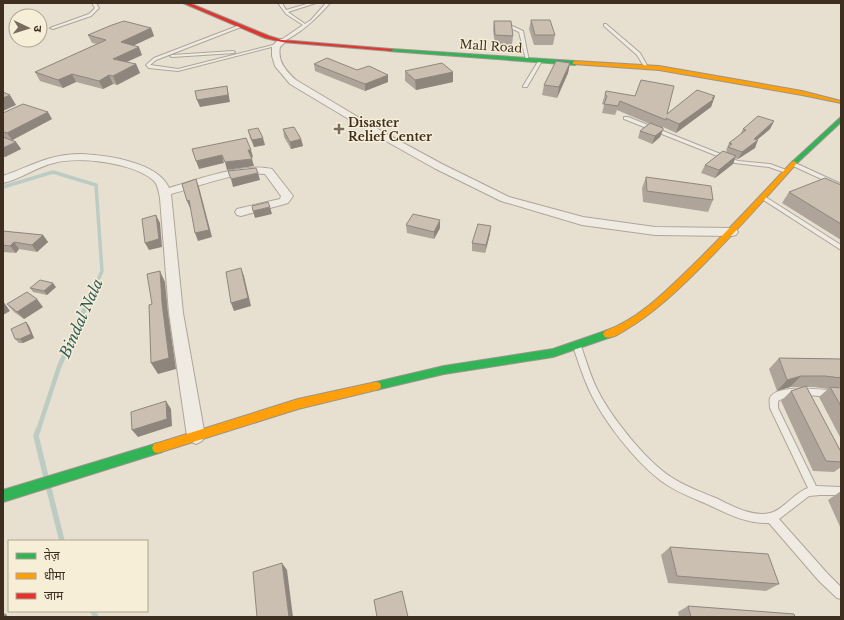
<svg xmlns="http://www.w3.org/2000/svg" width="844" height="620" font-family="'Libre Baskerville','Noto Sans Devanagari',serif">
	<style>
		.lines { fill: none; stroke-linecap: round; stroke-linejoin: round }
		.stream-far2 { stroke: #bcccc2; stroke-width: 3.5 }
		.stream-far1 { stroke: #bcccc2; stroke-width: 4.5 }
		.stream { stroke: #bcccc2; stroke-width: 5.5 }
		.lane-casing { stroke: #ada599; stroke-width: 2 }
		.street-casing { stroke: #ada599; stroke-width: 2 }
		.fast-casing { stroke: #9c958a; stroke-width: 2 }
		.slow-casing { stroke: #9c958a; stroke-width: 2 }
		.jam-casing { stroke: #9c958a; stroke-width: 2 }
		.lane { fill: #efebe3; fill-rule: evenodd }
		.street { fill: #efebe3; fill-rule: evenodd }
		.fast { fill: #30b455; fill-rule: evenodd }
		.slow { fill: #ff9f0a; fill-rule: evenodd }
		.jam { fill: #e5322d; fill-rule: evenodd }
		.wall { fill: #afa499 }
		.shaded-wall { fill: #8e867d }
		.building { fill: #cbbfb2; stroke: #8e867d }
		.poi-dot { fill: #786c5e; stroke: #f7eed8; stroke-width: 1.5 }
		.labels { text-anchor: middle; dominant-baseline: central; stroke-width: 3; stroke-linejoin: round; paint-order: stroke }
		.far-street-label { font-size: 12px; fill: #3d2e20; stroke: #f7eed8 }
		.far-poi-label { font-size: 12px; font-weight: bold; fill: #3d2e20; stroke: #f7eed8; text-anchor: start }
		.water-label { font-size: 15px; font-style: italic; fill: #2f5d5a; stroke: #f7eed8 }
	</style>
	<rect width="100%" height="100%" fill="#e7e0d1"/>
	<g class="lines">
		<!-- stream-far2 -->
		<path class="stream-far2" d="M3 187 53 172 96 185 102 271 97 282"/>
		<!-- stream-far1 -->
		<path class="stream-far1" d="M38 431 59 367 97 281"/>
		<!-- stream -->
		<path class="stream" d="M38 430 36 436 46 477
			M49 489 62 541
			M93 611 96 617"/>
		<defs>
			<path id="lane" d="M92 3H96L99 8 91 16 53 29 50 28 89 14 95 8Z
				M278 3H282L286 10 310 3H316L288 12 305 24 311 20 326 3H330C316 19 301 33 282 42L280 41 281 40 303 25 286 14Z
				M506 24H508L523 31 529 61 526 60 519 32 506 26Z
				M604 24H606L640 53 648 67 647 68H645L637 55 604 26Z
				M240 25 241 27 156 60 150 65 178 69 277 44 279 45 178 71 149 68 146 65 154 58Z
				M233 51 235 52 234 53 172 57 170 56 172 55Z
				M539 60 542 61 527 87H523V86Z
				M624 117H628L738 161 770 164 789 171 786 173 769 167 735 163 624 119Z
				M793 162 841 184V188L791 165V163Z
				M764 196 841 245V250L762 199 761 198Z
				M577 343 580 344 581 346C586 360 590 375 597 389 610 416 646 461 671 477 686 487 702 492 718 499 734 507 752 517 770 513 782 511 794 493 808 488L770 408C770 405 769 401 770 398 776 383 828 390 841 392V398C821 397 796 390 778 401V408L816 486 841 487V495H820L809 496 779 519 827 573 841 587V599L837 598 819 581 769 523C748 524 730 515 711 506 694 498 675 492 660 480 634 460 604 421 590 392 583 377 578 361 573 346L574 344Z"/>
			<path id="street" d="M279 39H282L286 41 280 47C277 61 286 71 296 80L383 132 442 164 509 197 583 217 655 227 732 228 736 229 738 232 736 235 732 236 655 235 582 225 501 201 434 168 377 136 290 84 275 66 272 56V46Z
				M81 154C106 155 158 162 169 188 196 180 244 162 272 169L293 196 288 203 241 216 237 215 235 212 237 209 280 199 281 196 265 174C238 170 197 187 171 194L183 313 205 436 202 441 196 444 190 441 187 436 169 313 160 198C159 193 158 185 154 181 135 163 79 156 54 163 36 167 21 179 3 183V176C31 166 50 154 81 154Z"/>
			<path id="fast" d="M391 49 575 61 578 63 575 65 389 51V50Z
				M841 117V122L796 164H792V162Z
				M608 330 611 331 613 334 611 337 553 357 444 374 376 390 372 389 371 386 372 383 376 382 444 366 553 349Z
				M158 443 162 444 164 448 162 452 3 502V490Z"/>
			<path id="slow" d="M575 61 659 66 802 91 841 101V103L802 95 659 70 573 64V62Z
				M794 161 797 163 796 164C765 199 734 234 701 267 678 290 655 312 627 329 621 333 612 339 605 337L603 334 605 331C639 319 666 291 692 266 727 232 759 197 792 162Z
				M376 382 380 383 381 386 380 389 376 390 298 409 158 453 154 452 152 448 154 444 158 443 298 399Z"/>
			<path id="jam" d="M183 3H189L269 36 282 40 391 49 393 50 391 51 282 42 265 38Z"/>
		</defs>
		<!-- lane casing -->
		<use href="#lane" class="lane-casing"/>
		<!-- street casing -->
		<use href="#street" class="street-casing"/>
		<!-- fast casing -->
		<use href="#fast" class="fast-casing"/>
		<!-- slow casing -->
		<use href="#slow" class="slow-casing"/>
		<!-- jam casing -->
		<use href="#jam" class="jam-casing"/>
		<!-- lane -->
		<use href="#lane" class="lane"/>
		<!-- street -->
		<use href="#street" class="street"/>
		<!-- fast -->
		<use href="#fast" class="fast"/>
		<!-- slow -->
		<use href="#slow" class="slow"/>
		<!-- jam -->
		<use href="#jam" class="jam"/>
	</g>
	<!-- wall -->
	<path class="wall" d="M531 20 555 35 553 45H534L529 29Z
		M494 21 513 36 512 45H495L493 30Z
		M151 28 154 36 134 45 142 55 126 62 136 64 140 73 117 85 113 84 103 89 76 82 63 88 40 81 35 72 97 44 92 43 88 35Z
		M570 63 568 73 557 98 542 95 544 85Z
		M314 64 388 82 365 91 315 71Z
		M405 71 453 72V82L416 90 405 81Z
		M606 91 667 114 714 98 711 107 676 133 663 127V130L660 137 652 144 638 138 640 131 650 124 617 110 615 115 602 113 604 105 602 104Z
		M3 113 52 119 13 140 16 142 21 149 5 157H3Z
		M774 121 770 129 757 140 755 148 738 159 735 158 733 164 715 178 701 173 705 165 726 152 727 151 726 150 729 143 740 135 743 129Z
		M283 129 301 139 303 146 291 149 284 137Z
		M248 130 265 145 254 147 250 138Z
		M646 177 713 200 708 212 643 202 642 188Z
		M841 185V240L782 203 789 192Z
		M440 220V228L434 239 407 233 406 225Z
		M3 231 43 235 48 242 37 252 19 249 16 253 3 252Z
		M490 234 485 253 472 251V243Z
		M56 287 47 295 33 292 30 288Z
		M7 304 43 307 24 319 14 312Z
		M26 322 29 326 34 338 23 343H19L15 339Z
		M779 358 841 359V387H833L841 388V439L819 397 828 389 814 387H806L841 452V467L834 472 813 471 781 401 791 391 804 387H790L777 391 769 369Z
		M841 491V529L828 500Z
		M670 547 779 584 766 591 668 583 661 555Z
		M688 606 795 617H679L678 612Z"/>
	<!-- shaded-wall -->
	<path class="shaded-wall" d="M151 28 154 36 124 50 121 42Z
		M139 47 142 55 116 67 113 59Z
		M570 63 568 73 557 98 559 87Z
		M136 64 140 73 117 85 113 76Z
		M453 72V82L416 90 415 80Z
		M72 74 76 82 63 88 58 80Z
		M109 75 113 84 103 89 99 81Z
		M388 75V82L365 91V84Z
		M227 86 230 102 200 107 197 100Z
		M10 95 16 105 3 111V98Z
		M715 96 711 107 676 133 679 124Z
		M48 112 52 119 12 140 7 133Z
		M774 121 770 129 751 145 758 140 755 148 738 159 742 152 754 139Z
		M663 130 660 137 652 144 655 136Z
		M263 138 265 145 254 147 252 140Z
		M301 139 303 146 291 149 290 142Z
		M16 142 21 149 5 157 3 154V148Z
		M248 150H251L253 157 250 158Z
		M222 155 224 163 199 169 196 161Z
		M736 156 733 164 715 178 719 170Z
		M252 159 254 166 227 170 225 162Z
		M258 173 260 180 233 187 231 179Z
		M196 179 199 187 212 237 198 241 195 233Z
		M189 200 192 208H190L187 201Z
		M270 207 272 214 255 218 253 211Z
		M156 215 160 223 162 247 149 250 145 243Z
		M440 220V228L434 239V232Z
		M491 226 490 234 485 253 486 245Z
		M43 235 48 242 37 252 32 245Z
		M14 242 19 249 16 253 10 246Z
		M241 268 244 276 251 306 234 311 231 303Z
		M160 271 165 282 168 313 176 369 158 374 151 363 162 303Z
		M53 283 56 287 47 295 44 291Z
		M37 299 43 307 24 319 17 312Z
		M3 301 10 311 3 315Z
		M26 322 29 326 34 338 23 343 20 339Z
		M801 376 790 387 777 391 787 380Z
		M166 401 171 409 172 426 138 437 132 430Z
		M282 563 287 570 293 617H289Z
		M3 613 6 614 8 617H3Z"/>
	<!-- building -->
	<path class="building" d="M531 20H550L555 35H535Z
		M124 21 151 28 121 42 139 47 113 59 136 64 113 76 109 75 99 81 72 74 58 80 35 72 106 40 88 35 112 25Z
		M494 21H511L513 36 495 35Z
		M327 58 357 70 369 66 388 75 365 84 314 64Z
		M556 61 570 63 559 87 544 85Z
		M442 63 453 72 415 80 405 71Z
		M641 80 674 86 667 114 697 90 715 96 712 98 714 99 679 124 666 118V120L620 101 618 106 604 104 607 96 605 95 606 91 635 96Z
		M227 86 228 95 197 100 195 91Z
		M3 92 10 95 3 98Z
		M23 104 48 112 7 133 3 132V113Z
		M758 116 774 121 754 139 758 140 742 152 728 147 732 144 729 143 746 130 743 129Z
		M650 123 663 128V130L655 136 640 131Z
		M294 127 301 139 290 142 283 129Z
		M258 128 263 138 252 140 248 130Z
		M3 137 16 142 3 148Z
		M246 138 251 150H248L252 159 225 162 222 155 196 161 192 149Z
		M723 151 736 156 719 170 705 165Z
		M256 168 258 173 231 179 228 171Z
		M646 177 711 186 713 200 647 191Z
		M825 178 841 185V224L789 192Z
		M196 179 209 230 195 233 189 200 187 201 182 184Z
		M268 202 270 207 253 211 252 206Z
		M413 214 440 220 434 232 406 225Z
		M156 215 159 239 145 243 142 219Z
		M478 224 491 226 486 245 472 243Z
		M3 231 43 235 32 245 14 242 10 246 3 245Z
		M241 268 248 298 231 303 226 272Z
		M160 271 162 303 169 358 151 363 149 305 152 304 147 274Z
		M40 280 53 283 44 291 30 288Z
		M27 292 37 299 17 312 7 304Z
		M26 322 31 334 20 339H15L11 329Z
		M779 358 841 359V376H840L841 378 825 376H801L787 380Z
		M806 386 841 452V462L826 461 791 391Z
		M830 387 841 388V406Z
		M166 401 167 419 132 430 131 412Z
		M670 547 768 554 779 584 677 576Z
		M282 563 289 617H257L253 572Z
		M402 591 408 617H377L374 600Z
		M688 606 794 614 795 617H691Z"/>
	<!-- markers -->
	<path class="poi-dot" d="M337 123h4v4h4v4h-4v4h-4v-4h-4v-4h4z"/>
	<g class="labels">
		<!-- far-street labels -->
		<g class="far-street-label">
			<text transform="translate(491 46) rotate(4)">Mall Road</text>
		</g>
		<!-- far-poi labels -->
		<g class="far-poi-label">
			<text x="348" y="122">Disaster<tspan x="348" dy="14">Relief Center</tspan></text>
		</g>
		<!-- water labels -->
		<g class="water-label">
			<text transform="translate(81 318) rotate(-66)">Bindal Nala</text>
		</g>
	</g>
	<!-- border -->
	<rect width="844" height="620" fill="none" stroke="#3d2e20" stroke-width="8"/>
	<!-- legend -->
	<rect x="8" y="540" width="140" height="72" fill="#f7eed8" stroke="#ada18e"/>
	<rect x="16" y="553" width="20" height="6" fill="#30b455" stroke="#ada18e"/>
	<text x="44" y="560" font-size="12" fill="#3d2e20">तेज़</text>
	<rect x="16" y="573" width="20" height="6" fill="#ff9f0a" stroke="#ada18e"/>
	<text x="44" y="580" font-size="12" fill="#3d2e20">धीमा</text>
	<rect x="16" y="593" width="20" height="6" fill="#e5322d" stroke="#ada18e"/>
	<text x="44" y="600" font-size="12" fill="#3d2e20">जाम</text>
	<!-- north arrow -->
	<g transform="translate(28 28) rotate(94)"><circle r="19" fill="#f7eed8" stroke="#ada18e"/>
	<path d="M0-3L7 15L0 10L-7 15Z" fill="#786c5e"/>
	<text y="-6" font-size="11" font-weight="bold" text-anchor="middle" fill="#3d2e20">उ</text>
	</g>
</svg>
